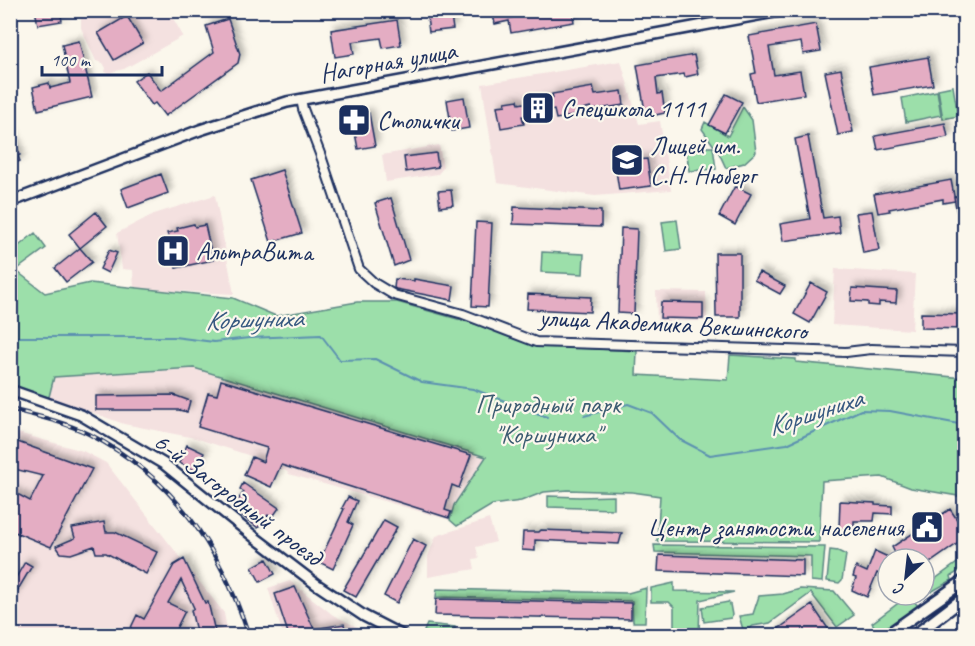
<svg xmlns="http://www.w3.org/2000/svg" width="975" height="646" font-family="Caveat,sans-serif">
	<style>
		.built { fill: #f4e1e0 }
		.green { fill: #9cdfaa; stroke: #5c8784; stroke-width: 1.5 }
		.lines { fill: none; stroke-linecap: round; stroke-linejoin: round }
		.stream { stroke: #5b91b0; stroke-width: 2 }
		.building { fill: #e4adc3; stroke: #1b2f5e; stroke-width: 1.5; filter: url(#shadow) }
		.minor-casing { stroke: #1b2f5e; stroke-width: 12 }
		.tertiary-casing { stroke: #1b2f5e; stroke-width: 14 }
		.secondary-casing { stroke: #1b2f5e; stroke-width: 15 }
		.minor { stroke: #fbf7ec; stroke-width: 8 }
		.tertiary { stroke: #fbf7ec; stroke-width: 9 }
		.secondary { stroke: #fbf7ec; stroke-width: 10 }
		.rail-casing { stroke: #1b2f5e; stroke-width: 4.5 }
		.rail { stroke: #fbf7ec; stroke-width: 2; stroke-dasharray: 7; stroke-linecap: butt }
		.labels { text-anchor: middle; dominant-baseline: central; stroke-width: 4.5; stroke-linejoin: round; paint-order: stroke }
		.street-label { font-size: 26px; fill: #1b2f5e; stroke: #fbf7ec }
		.poi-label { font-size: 26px; fill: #1b2f5e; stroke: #fbf7ec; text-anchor: start }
		.park-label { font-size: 26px; fill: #3b5b71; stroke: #fbf7ec }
		.water-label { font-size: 27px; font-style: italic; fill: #365880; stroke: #fbf7ec }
	</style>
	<defs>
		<filter id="shadow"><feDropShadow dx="4" dy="-4" stdDeviation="3" flood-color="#0004"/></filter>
	</defs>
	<rect width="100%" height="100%" fill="#fbf7ec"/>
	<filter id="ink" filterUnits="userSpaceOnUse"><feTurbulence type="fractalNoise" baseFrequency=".0167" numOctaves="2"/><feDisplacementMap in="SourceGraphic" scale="12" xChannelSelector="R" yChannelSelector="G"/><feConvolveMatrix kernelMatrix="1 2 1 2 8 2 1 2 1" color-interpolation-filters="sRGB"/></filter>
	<g filter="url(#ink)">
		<!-- built -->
		<path class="built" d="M81 11H169L183 36 124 69 112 72 110 74 105 72 106 68 103 63 96 61 81 28Z
			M621 61 639 124 660 121 671 190 595 196 497 183 482 84Z
			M439 145 443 168 438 174 386 182 382 155Z
			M215 195 234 294 134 289 133 270 122 269 117 233 154 214Z
			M835 269 915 274 912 330 832 325Z
			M656 291 706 292 707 321H657Z
			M193 368 486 457 454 505 450 520 289 474 286 471 251 456 195 438 124 424 49 397 54 377Z
			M11 431 83 451 106 463 224 613 228 635 11 636Z
			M489 519 496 542 476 547 479 558 473 559 475 569 428 577V556L436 536Z
			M290 581 333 615 373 635H283L268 588Z"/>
		<!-- green -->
		<path class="green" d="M953 86 958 116 943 119 938 89Z
			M937 91 941 115 906 122 902 98Z
			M743 107 752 120 756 152 744 163 726 168 719 153 702 129 705 122 728 136Z
			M686 147H713L716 169 689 171Z
			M677 220 681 249 666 251 662 222Z
			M35 233 46 248 19 268 11 256V252Z
			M542 252 584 254 583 274 541 272Z
			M10 266 45 293 90 283 233 298 276 316 357 302H397L486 327 539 346 637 351 636 375 728 380 730 355 796 359V362L964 378V497L911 488 882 477 822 481 819 542 657 541 660 496 632 492 568 490 544 492 521 501 492 505 457 526 450 520 454 505 486 457 194 368 54 377 49 397 11 391Z
			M548 496 580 497 614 496V509L548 507Z
			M654 545 825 547 822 582 811 581V556L655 552Z
			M830 550 838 551 846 555 842 580 839 583 827 581Z
			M964 558V568L951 576 952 580 931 592 927 585Z
			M674 583V591L734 592 700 600 699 635H674V607L669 602H651V588Z
			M646 588 645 622H633L632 601 436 597 437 589 628 593Z
			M800 589 834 591 854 615 837 627 811 593 770 623 753 626 744 633 739 616 753 614 759 596 783 594Z
			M909 595 918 606 883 632 876 629 872 623Z
			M728 602 730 604 732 615 731 618 704 622 702 607Z
			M427 624 455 627V632L527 635H434L424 631Z"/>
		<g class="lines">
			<!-- stream -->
			<path class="stream" d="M10 337H174L214 342 249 338 321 335 340 360 375 359 422 382 473 389 547 417
				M584 416 628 404 652 413 679 439 710 455 787 444 861 410 890 411 964 425"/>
		</g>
		<!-- building -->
		<path class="building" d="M35 10H60L62 21 38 25Z
			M426 10H450L453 29 429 32Z
			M492 10H508L509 18 548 10H572L574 22 511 33 509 21 495 24Z
			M127 16 143 43 114 60 98 33Z
			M228 19 240 54 238 63 165 116 155 103 152 105 134 81 147 72 161 91 214 52 206 26Z
			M397 20 401 45 383 48 381 38 352 42 354 54 335 57 331 30Z
			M816 24 821 51 803 54 801 42 769 47 774 75 800 71 804 94 756 102 751 74 756 73 749 36Z
			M79 41 92 97 38 110 33 87 49 83 50 88 70 83 62 45Z
			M694 55 698 74 685 77 684 74 656 78 658 94 662 93 665 113 646 117 637 65Z
			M928 57 933 85 874 95 869 67Z
			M841 69 853 132 838 135 825 72Z
			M593 87 595 95 622 91 624 105 592 110 591 107 578 110 579 115 556 119 554 110 522 116 524 124 501 128 497 106 506 105 505 102 518 100 519 104 553 98 552 94Z
			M726 94 742 102 725 133 709 125Z
			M464 97 469 128 452 131 447 100Z
			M369 113 375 146 358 149 352 117Z
			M945 123 948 137 878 150 875 136Z
			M10 131 20 155 18 156 20 161 10 165Z
			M808 136 823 218 838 216 840 233 783 241 780 224 810 219 795 139Z
			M436 153 438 167 406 172 404 157Z
			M647 159 651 186 619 190 615 164 623 163 624 172 638 170 637 160Z
			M282 170 302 233 271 242 251 180Z
			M161 174 168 193 128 208 121 189Z
			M951 180 955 201 943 203V199L889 209 890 211 878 213 874 194Z
			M735 186 751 194 735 225 719 216Z
			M451 190 453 205 440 207 438 191Z
			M964 195V235H961L954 197Z
			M391 198 409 260 394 266 375 203Z
			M514 207 601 211V227L513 224Z
			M872 211 879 250 863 253 856 213Z
			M96 212 107 226 80 248 69 234Z
			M476 222 492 223 488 307 472 306Z
			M194 224 195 227 205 225 213 260 176 268 167 239 169 238 167 233 178 231 177 228Z
			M621 228 637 229 634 314 618 313Z
			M80 248 92 262 66 282 55 268Z
			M109 250 117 253 108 273 100 269Z
			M715 253H740V317H716Z
			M759 272 785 286 780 294 754 280Z
			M395 279 414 281V279L454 286 452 300 396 289 394 288Z
			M811 283 827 292 810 323 794 314Z
			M852 288 897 291 896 303 879 302V306L868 305V302L851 301Z
			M528 294 591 297 590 312 527 309Z
			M661 302 703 303V319L660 318Z
			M921 313 964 314V329L921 328Z
			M221 380 471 455 459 488 452 485 445 510 451 512 449 518 281 465 271 487 244 475 252 457 263 462 267 448 198 427 208 393 217 395Z
			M174 395 190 401 187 412 179 410H96V396Z
			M15 441 92 469 51 547 10 530V490L30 501 43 476 10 468V444L13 445Z
			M187 445 204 453 196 471 179 463Z
			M243 483 279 508 272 518 268 515 258 528 232 508 244 492 240 489Z
			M348 497 357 501 348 522 353 525 333 569 319 562 344 509 342 508Z
			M840 501 875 503V505L892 506V514L875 513 874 521H854V529H839Z
			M950 509 964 530V539L924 567V559H898L892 547Z
			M384 520 397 527 356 597 343 590Z
			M104 522 106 532H115L157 552 146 574 106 553H96L94 546 71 554 61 553 56 546 75 538 72 528Z
			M541 530 622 533 619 544 535 540V551L522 550 523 532H539Z
			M413 539 426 546 397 603 384 596Z
			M875 551 888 557V565L884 576 877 573 867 597 852 590 856 578 853 577 856 567 867 572Z
			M659 555 803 560V576L658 571Z
			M184 559 205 603 208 602 216 636H197L191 610 194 608 181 580 168 603 185 611 176 629 189 636H127L137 615 144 619 174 565Z
			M267 559 275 574 260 582 252 567Z
			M25 562 32 566 10 603V588Z
			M295 587 314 629 344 624 347 636H289L275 594Z
			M436 599 631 603V619L435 615Z
			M812 605 829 630 821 636H777L774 632Z"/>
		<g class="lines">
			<defs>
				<path id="minor" d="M301 99 303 109 322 159 359 269 374 283 394 295 463 314 536 342 846 352 871 349 964 352"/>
				<path id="tertiary" d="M10 202 200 130 287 102 785 10
					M10 390 81 415 164 464 257 539 316 584 364 616 403 636"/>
				<path id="secondary" d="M886 636 964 581
					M914 636 964 598"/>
			</defs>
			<!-- minor casing -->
			<use href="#minor" class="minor-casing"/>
			<!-- tertiary casing -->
			<use href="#tertiary" class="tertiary-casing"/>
			<!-- secondary casing -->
			<use href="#secondary" class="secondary-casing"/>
			<!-- minor -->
			<use href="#minor" class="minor"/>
			<!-- tertiary -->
			<use href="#tertiary" class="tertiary"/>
			<!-- secondary -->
			<use href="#secondary" class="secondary"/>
			<defs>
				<path id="rail" d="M10 409C37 416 64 422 89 434 174 478 220 547 249 636"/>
			</defs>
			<!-- rail casing -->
			<use href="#rail" class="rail-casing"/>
			<!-- rail -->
			<use href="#rail" class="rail"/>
		</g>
	</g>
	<!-- icons -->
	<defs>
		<symbol id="building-square" viewBox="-11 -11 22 22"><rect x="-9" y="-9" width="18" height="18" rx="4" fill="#1b2f5e" stroke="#fbf7ec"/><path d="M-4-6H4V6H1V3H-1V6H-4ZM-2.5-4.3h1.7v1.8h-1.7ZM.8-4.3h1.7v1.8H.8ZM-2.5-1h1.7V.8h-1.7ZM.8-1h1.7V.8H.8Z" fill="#fff"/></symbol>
		<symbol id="pharmacy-square" viewBox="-11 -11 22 22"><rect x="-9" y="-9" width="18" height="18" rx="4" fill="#1b2f5e" stroke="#fbf7ec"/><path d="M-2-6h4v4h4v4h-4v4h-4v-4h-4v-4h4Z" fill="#fff"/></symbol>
		<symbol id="school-square" viewBox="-11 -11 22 22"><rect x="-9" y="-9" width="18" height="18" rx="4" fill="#1b2f5e" stroke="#fbf7ec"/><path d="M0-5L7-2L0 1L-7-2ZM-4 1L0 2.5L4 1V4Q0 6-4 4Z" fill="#fff"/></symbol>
		<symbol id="hospital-square" viewBox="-11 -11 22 22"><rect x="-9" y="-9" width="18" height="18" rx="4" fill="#1b2f5e" stroke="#fbf7ec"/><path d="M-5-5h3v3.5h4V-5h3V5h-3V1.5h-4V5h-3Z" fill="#fff"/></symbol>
		<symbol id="civic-square" viewBox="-11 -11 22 22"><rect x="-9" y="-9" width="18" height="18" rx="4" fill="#1b2f5e" stroke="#fbf7ec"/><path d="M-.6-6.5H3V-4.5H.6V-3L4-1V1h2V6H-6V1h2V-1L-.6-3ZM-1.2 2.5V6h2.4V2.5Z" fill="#fff"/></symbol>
	</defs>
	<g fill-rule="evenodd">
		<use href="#building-square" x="519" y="89" width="38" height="38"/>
		<use href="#pharmacy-square" x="335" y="101" width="38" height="38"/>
		<use href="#school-square" x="608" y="141" width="38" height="38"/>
		<use href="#hospital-square" x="154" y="232" width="38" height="38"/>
		<use href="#civic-square" x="908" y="508" width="38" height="38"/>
	</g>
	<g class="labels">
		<!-- street labels -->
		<g class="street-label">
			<text transform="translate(388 62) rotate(-10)">Нагорная улица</text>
			<text transform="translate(673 324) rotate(3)">улица Академика Векшинского</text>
			<text transform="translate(238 499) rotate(37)">6-й Загородный проезд</text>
		</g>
		<!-- poi labels -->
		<g class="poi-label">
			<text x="561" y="108">Спецшкола 1111</text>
			<text x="377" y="120">Столички</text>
			<text x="650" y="145">Лицей им.<tspan x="650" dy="30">С.Н. Нюберг</tspan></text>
			<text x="196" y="251">АльтраВита</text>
			<text x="904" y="527" text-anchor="end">Центр занятости населения</text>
		</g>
		<!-- park labels -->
		<g class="park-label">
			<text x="548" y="404">Природный парк<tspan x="548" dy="30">"Коршуниха"</tspan></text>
		</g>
		<!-- water labels -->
		<g class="water-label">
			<text transform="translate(254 319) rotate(-2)">Коршуниха</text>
			<text transform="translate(815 412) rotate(-18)">Коршуниха</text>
		</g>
	</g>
	<!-- margin -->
	<rect width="975" height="646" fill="none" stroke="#fbf7ec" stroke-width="36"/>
	<rect x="18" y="18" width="939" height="610" fill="none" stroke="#1b2f5e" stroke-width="2" filter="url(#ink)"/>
	<!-- north arrow -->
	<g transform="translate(906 577) rotate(207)"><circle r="28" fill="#fbf7ec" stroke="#a1a7b3" stroke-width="1.5"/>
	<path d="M0-4.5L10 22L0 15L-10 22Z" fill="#1b2f5e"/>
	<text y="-9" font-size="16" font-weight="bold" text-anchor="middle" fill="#1b2f5e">С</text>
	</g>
	<!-- scale -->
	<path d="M42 66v9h120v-9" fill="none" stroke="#1b2f5e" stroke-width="3"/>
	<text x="51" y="66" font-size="18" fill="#1b2f5e" stroke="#fbf7ec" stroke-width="4.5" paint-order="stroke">100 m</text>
</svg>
